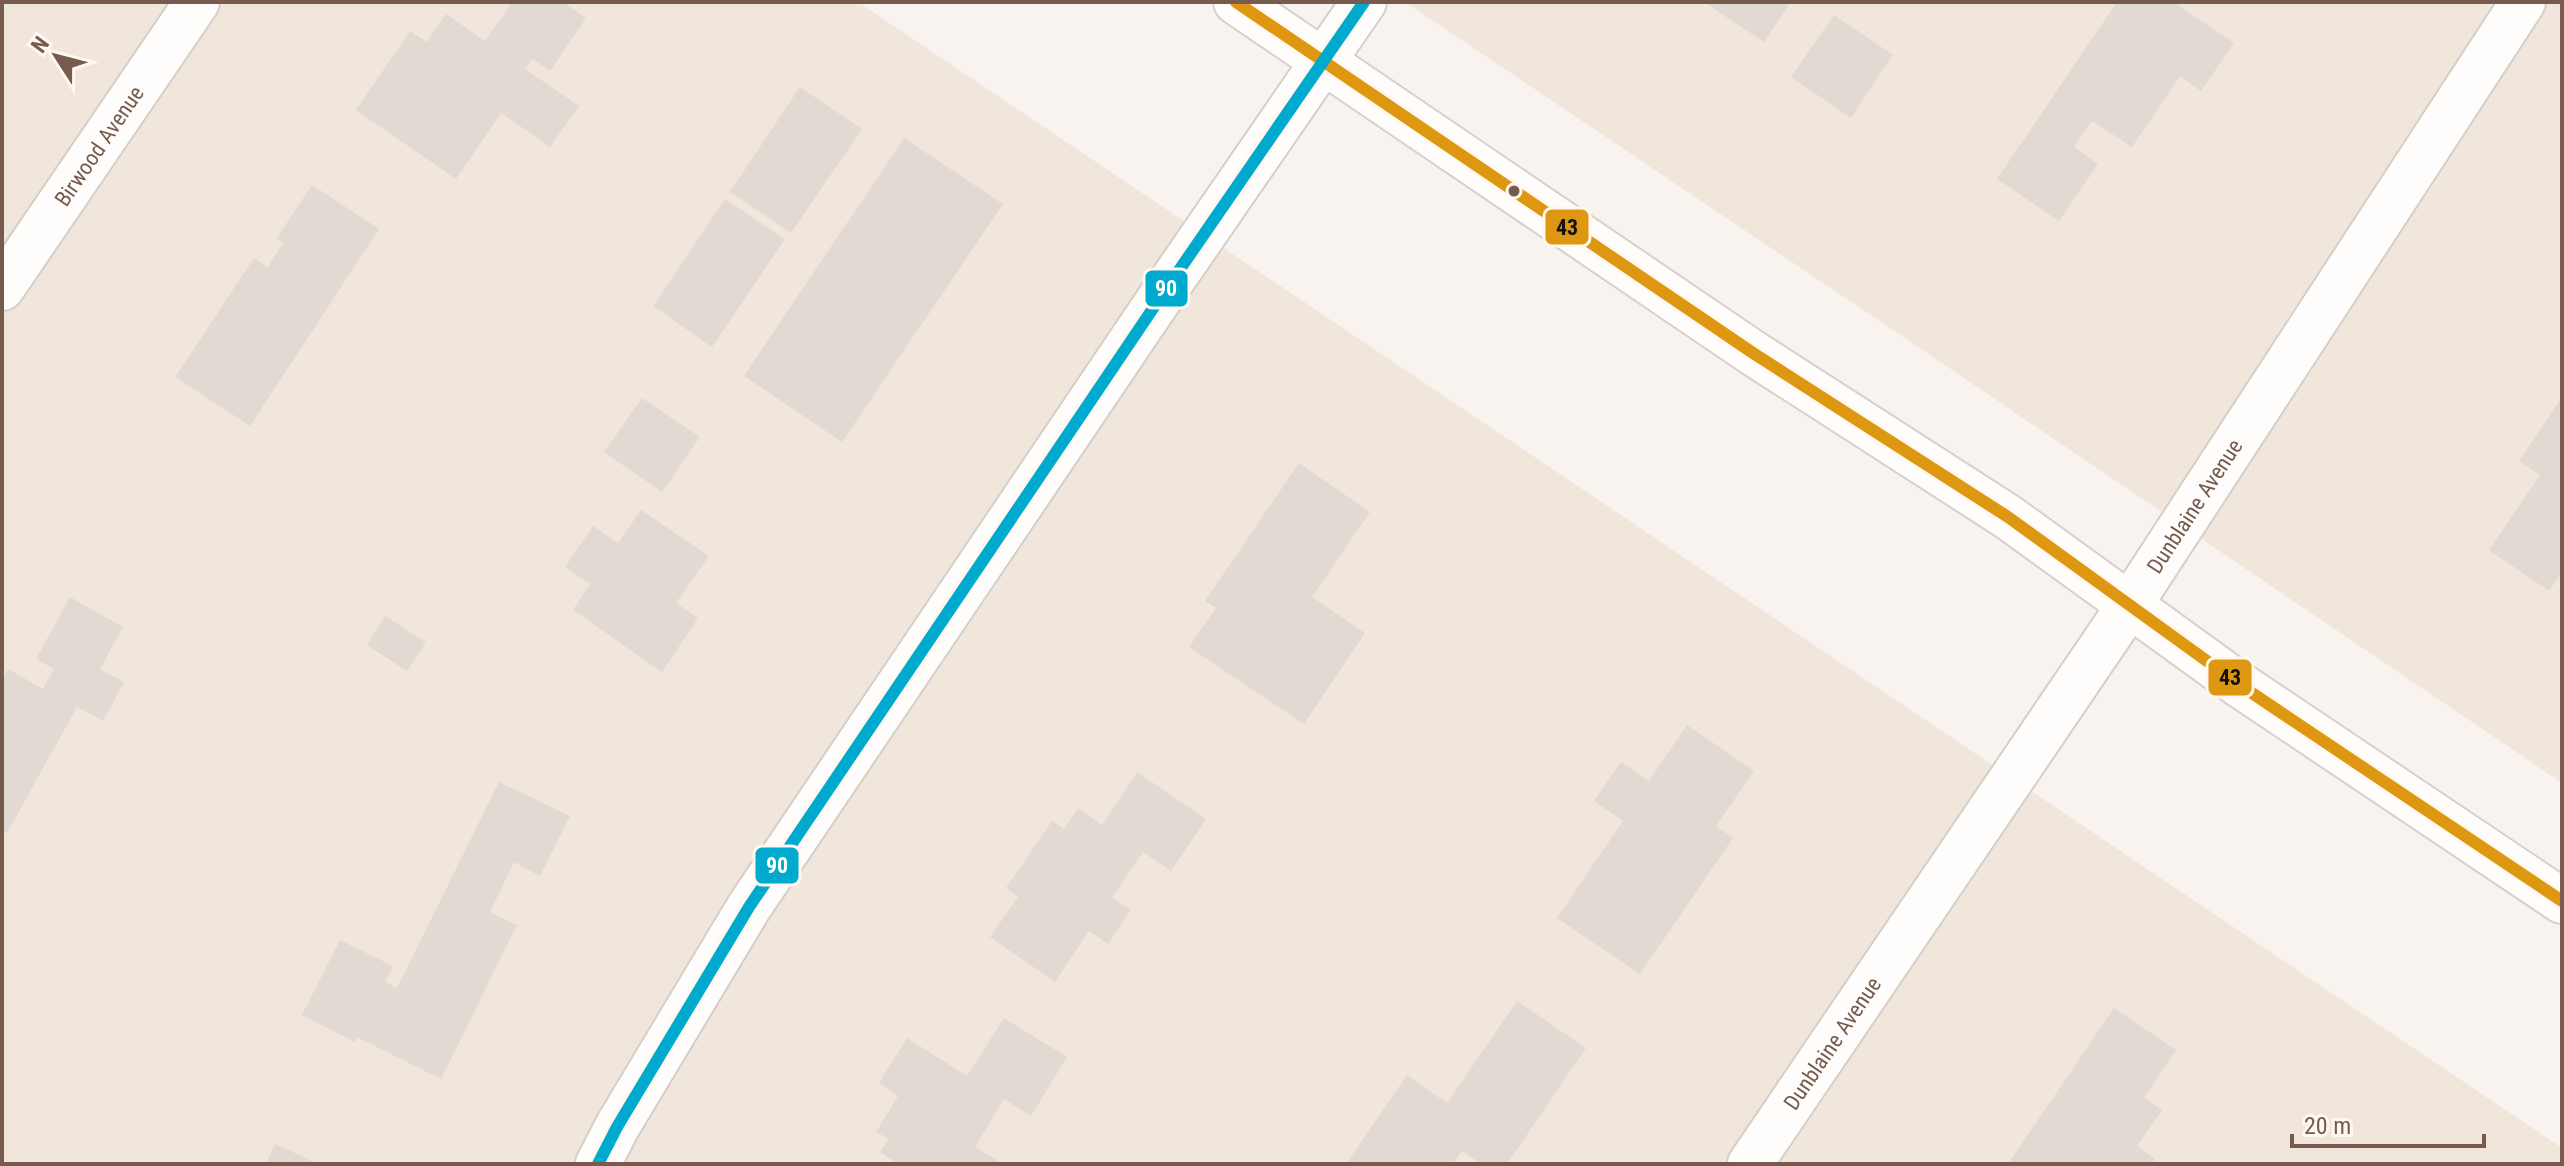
<svg xmlns="http://www.w3.org/2000/svg" width="2564" height="1166" font-family="'Roboto Condensed',sans-serif">
	<style>
		.residential { fill: #f0e6dc }
		.building { fill: #e2d9d3 }
		.lines { fill: none; stroke-linecap: round; stroke-linejoin: round }
		.street-casing { stroke: #d5cfc9; stroke-width: 48 }
		.secondary-casing { stroke: #d8d0ca; stroke-width: 48 }
		.street { stroke: #fefdfc; stroke-width: 44 }
		.secondary { stroke: #fefdfc; stroke-width: 44 }
		.bus-1-casing { stroke: #fef8f0; stroke-width: 18 }
		.bus-2-casing { stroke: #fef8f0; stroke-width: 18 }
		.bus-1 { stroke: #dd9710; stroke-width: 12 }
		.bus-2 { stroke: #00a9ce; stroke-width: 12 }
		.bus-dot { fill: #765b4e; stroke: #fef8f0; stroke-width: 3 }
		.labels { text-anchor: middle; dominant-baseline: central; stroke-width: 6; stroke-linejoin: round; paint-order: stroke }
		.street-label { font-size: 22px; fill: #765b4e; stroke: #fef8f0 }
		.line-badge { stroke: #fef8f0; stroke-width: 3 }
		.badge-label { font-size: 22px; text-anchor: middle; font-weight: bold; fill: #fff }
		.pale-badge-label { font-size: 22px; text-anchor: middle; font-weight: bold; fill: #111 }
	</style>
	<rect width="100%" height="100%" fill="#f8f3ee"/>
	<!-- residential -->
	<path class="residential" d="M2 2H858L2562 1148V1164H2Z
		M1405 2H2562V783L1896 332Z"/>
	<!-- building -->
	<path class="building" d="M512 2H563L586 18 550 71 533 59 525 69 579 106 550 147 501 113 456 179 356 110 410 31 427 42 446 14 485 41Z
		M1704 2H1791L1764 42Z
		M2117 2H2174L2234 43 2201 91 2180 76 2132 147 2092 121 2074 147 2098 164 2059 221 1997 179Z
		M1834 15 1893 55 1851 118 1791 77Z
		M800 87 862 129 791 233 730 192Z
		M904 138 1003 204 842 442 744 376Z
		M312 185 379 229 250 426 175 377 254 258 268 267 283 243 276 239Z
		M725 199 785 239 712 347 653 306Z
		M2562 397V572L2549 591 2489 550 2540 475 2519 461Z
		M642 398 700 437 662 492 604 452Z
		M1299 463 1370 512 1312 597 1365 633 1304 724 1189 647 1216 608 1205 601Z
		M641 510 709 556 676 603 698 618 662 672 573 610 590 584 565 567 593 526 618 543Z
		M70 597 123 627 100 669 124 682 103 721 77 707 7 833 2 830V679L8 669 43 689 54 669 36 659Z
		M385 616 426 642 407 671 367 645Z
		M1687 725 1754 771 1716 826 1733 838 1640 974 1557 918 1623 821 1594 801 1621 762 1649 781Z
		M1137 772 1206 819 1171 871 1143 852 1112 898 1131 910 1108 944 1089 931 1055 982 990 937 1018 897 1006 888 1052 821 1064 829 1078 808 1102 825Z
		M499 782 570 816 540 876 514 862 490 912 517 925 441 1079 357 1037 355 1042 302 1015 340 940 393 966 385 982 397 988Z
		M1517 1001 1586 1048 1507 1164H1481L1462 1151 1453 1164H1346L1407 1075 1447 1103Z
		M2114 1008 2176 1050 2144 1098 2162 1110 2137 1146 2155 1159 2151 1164H2008Z
		M1004 1018 1067 1057 1031 1116 1004 1099 975 1147 1000 1162 999 1164H898L880 1152 889 1139 876 1132 898 1096 879 1083 907 1038 967 1076Z
		M275 1144 319 1164H266Z"/>
	<g class="lines">
		<defs>
			<g id="street">
				<path id="s1" d="M2 288 197 2"/>
				<path d="M598 1164 617 1127 749 907 1160 298 1364 2"/>
				<path id="s2" d="M1750 1164 2131 603 2523 2"/>
			</g>
			<path id="secondary" d="M1236 2 1753 353 2008 517 2240 685 2562 901"/>
		</defs>
		<!-- street casing -->
		<use href="#street" class="street-casing"/>
		<!-- secondary casing -->
		<use href="#secondary" class="secondary-casing"/>
		<!-- street -->
		<use href="#street" class="street"/>
		<!-- secondary -->
		<use href="#secondary" class="secondary"/>
		<defs>
			<path id="bus-1" d="M1236 2 1753 353 2008 517 2240 685 2562 901"/>
			<path id="bus-2" d="M598 1164 617 1127 749 907 1160 298 1364 2"/>
		</defs>
		<!-- bus-1 casing -->
		<use href="#bus-1" class="bus-1-casing"/>
		<!-- bus-2 casing -->
		<use href="#bus-2" class="bus-2-casing"/>
		<!-- bus-1 -->
		<use href="#bus-1" class="bus-1"/>
		<!-- bus-2 -->
		<use href="#bus-2" class="bus-2"/>
	</g>
	<!-- markers -->
	<circle class="bus-dot" cx="1514" cy="191" r="7"/>
	<g class="labels">
		<!-- street labels -->
		<g class="street-label">
			<text stroke="none"><textPath href="#s1" startOffset="172">Birwood Avenue</textPath></text>
			<text stroke="none"><textPath href="#s2" startOffset="794">Dunblaine Avenue</textPath></text>
			<text stroke="none"><textPath href="#s2" startOffset="146">Dunblaine Avenue</textPath></text>
		</g>
	</g>
	<g class="line-badge">
		<rect x="1544" y="208" width="46" height="38" rx="8" fill="#dd9710"/>
		<rect x="1144" y="269" width="45" height="39" rx="8" fill="#00a9ce"/>
		<rect x="2207" y="658" width="46" height="39" rx="8" fill="#dd9710"/>
		<rect x="754" y="846" width="46" height="39" rx="8" fill="#00a9ce"/>
	</g>
	<g class="badge-label">
		<text x="1166" y="296">90</text>
		<text x="777" y="873">90</text>
	</g>
	<g class="pale-badge-label">
		<text x="1567" y="235">43</text>
		<text x="2230" y="685">43</text>
	</g>
	<!-- border -->
	<rect width="2564" height="1166" fill="none" stroke="#765b4e" stroke-width="8"/>
	<!-- north arrow -->
	<g transform="translate(56 56) rotate(306)" stroke="#fef8f0" stroke-width="6" paint-order="stroke">
	<path d="M0-6L14 30L0 20L-14 30Z" fill="#765b4e"/>
	<text y="-12" font-size="22" font-weight="bold" text-anchor="middle" fill="#765b4e">N</text>
	</g>
	<!-- scale -->
	<path d="M2292 1134v12h192v-12" fill="none" stroke="#765b4e" stroke-width="4"/>
	<text x="2304" y="1134" font-size="24" fill="#765b4e" stroke="#fef8f0" stroke-width="6" paint-order="stroke">20 m</text>
</svg>
